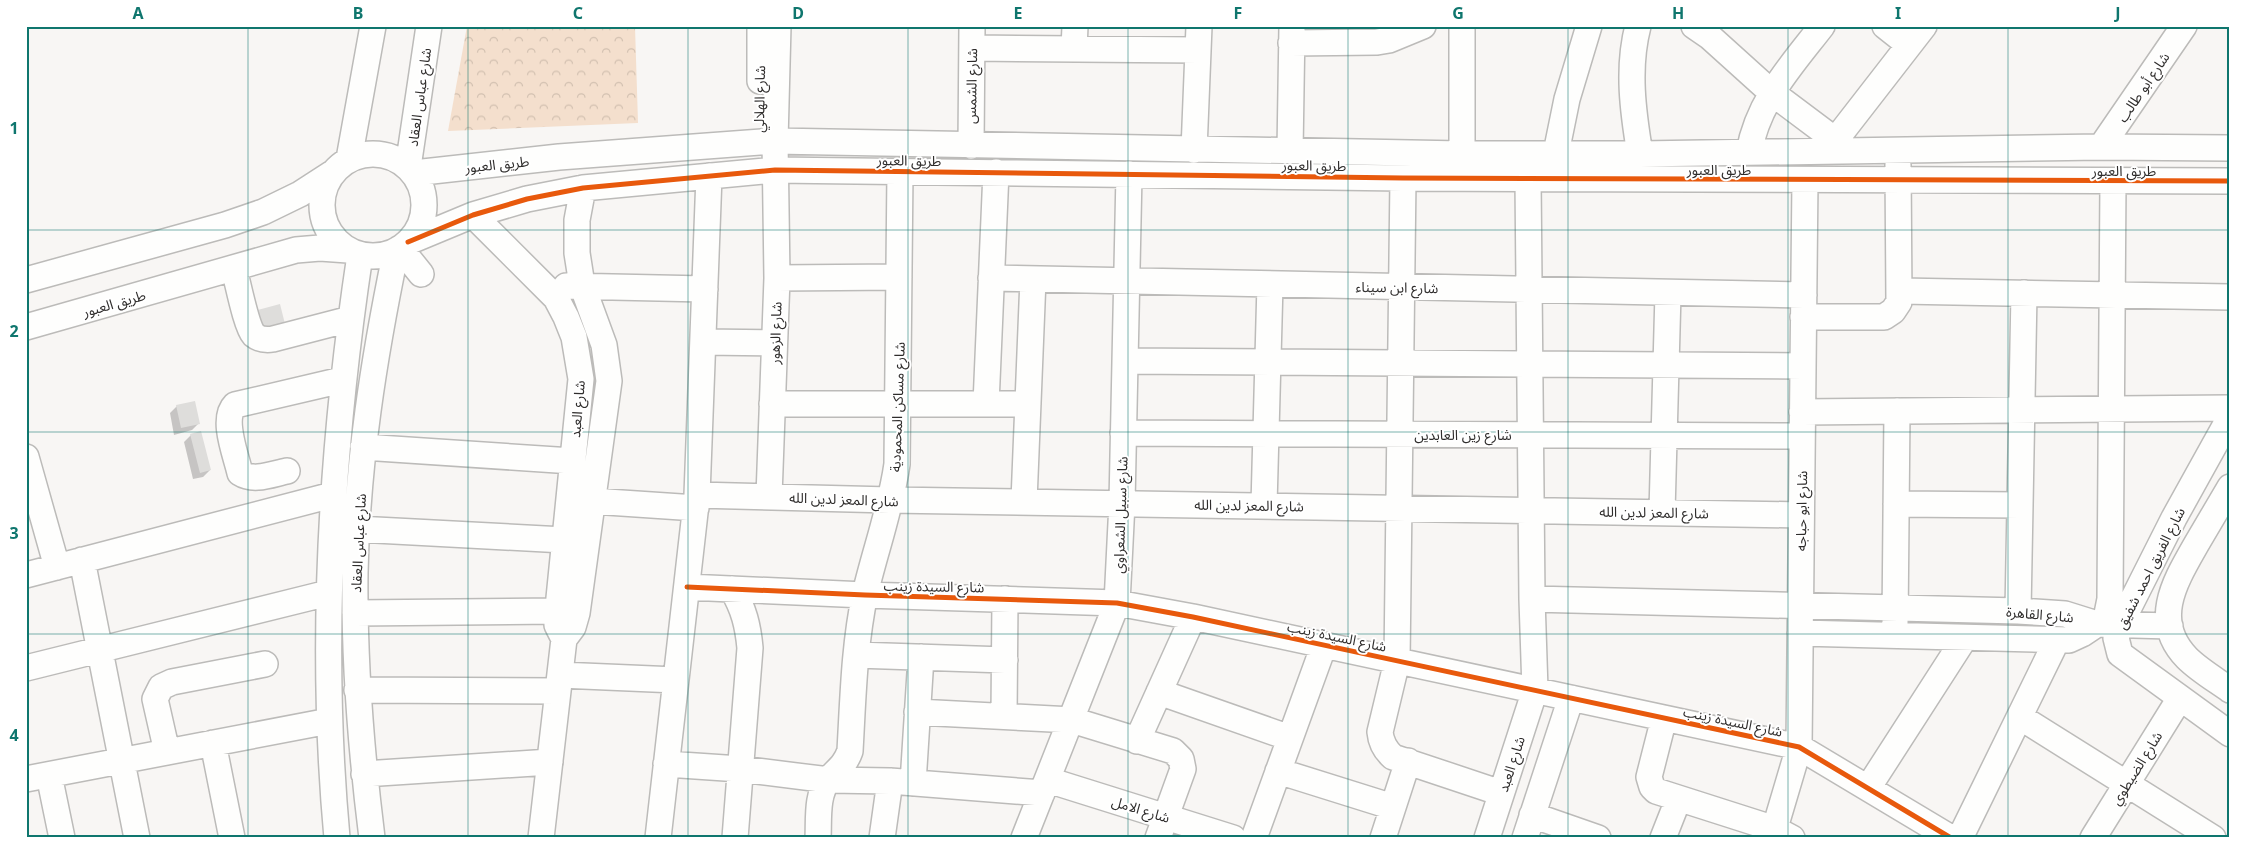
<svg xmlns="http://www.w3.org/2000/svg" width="2256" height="864" font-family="'Noto Sans','Noto Sans Arabic',sans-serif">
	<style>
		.park { fill: url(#park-crowns) }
		.shadow { fill: #0003 }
		.building { fill: #dedddb }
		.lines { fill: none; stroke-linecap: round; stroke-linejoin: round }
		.minor-casing { stroke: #bcbbb9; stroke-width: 28 }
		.minor { stroke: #fefefd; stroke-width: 25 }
		.cycleway-casing { stroke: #fff; stroke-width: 8 }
		.cycleway { stroke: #e8590c; stroke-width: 5 }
		.grid { fill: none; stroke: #0f766e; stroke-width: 1; stroke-opacity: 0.55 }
		.labels { text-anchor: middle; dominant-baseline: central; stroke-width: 4; stroke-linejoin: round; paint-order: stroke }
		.street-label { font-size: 14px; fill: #2f2d2c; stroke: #fff }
		.neatline { fill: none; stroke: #0f766e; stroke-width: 2 }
		.grid-label { font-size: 16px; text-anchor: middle; font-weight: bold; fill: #0f766e }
	</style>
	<defs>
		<pattern id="park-crowns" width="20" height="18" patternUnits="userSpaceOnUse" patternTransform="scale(1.25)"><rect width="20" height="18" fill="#f4dfcd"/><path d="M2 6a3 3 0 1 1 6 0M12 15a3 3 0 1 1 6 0" fill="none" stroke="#d2c0b0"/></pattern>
	</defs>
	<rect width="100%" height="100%" fill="#f8f6f4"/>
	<!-- park -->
	<path class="park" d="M467 26H635L638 123 448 131Z"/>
	<!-- shadow -->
	<path class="shadow" d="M177 406 199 423 192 430 174 435 170 413Z
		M191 435 210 470 203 477 193 479 184 442Z"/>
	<!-- building -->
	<path class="building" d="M280 304 286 328 260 334 254 311Z
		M195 401 200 424 181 428 176 405Z
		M201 431 211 470 200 473 190 434Z"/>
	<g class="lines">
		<defs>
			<path id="minor" d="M1638 26C1627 68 1633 112 1640 154
				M1694 26 1710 37 1771 92 1835 140
				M1885 26 1909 45
				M1291 43 1377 42 1389 40 1423 26
				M972 48 1198 50
				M1074 49 1075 26
				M760 81V26
				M971 146 972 26
				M2101 147 2184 26
				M1194 150 1199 26
				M1290 151 1292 26
				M1827 151 1924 26
				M1749 152C1758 101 1791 66 1822 26
				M1556 153 1567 99 1589 26
				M322 205a51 51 0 1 1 102 0a51 51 0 1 1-102 0Z
				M1462 154V26
				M349 159 373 26
				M408 167 429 26
				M414 173 559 157 775 141 1462 154H1640L2101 147 2230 148
				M1403 178 1397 661 1380 732C1381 743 1385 750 1393 757L1501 793
				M473 215 556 298 566 317 574 337 581 379 557 618V625L564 639
				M408 242 473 215 527 199 583 188 775 170 1403 178 2230 181
				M400 248 421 274
				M234 269C238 283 246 326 254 335 260 340 266 340 273 339L350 319
				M777 278 899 277
				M991 278 1804 295
				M26 280 225 225 263 212 300 194 334 172
				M566 286 705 289
				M1901 291 2230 297
				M1803 317H1884L1893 311 1899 302 1898 165
				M26 327 296 250 320 248 348 250
				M703 342 774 343
				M1125 361 1803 366
				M772 404H1028
				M986 404 996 172
				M1802 412 2230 408
				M2230 417 2174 518 2120 625 2116 638 2120 654 2230 734
				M1123 433 1802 436
				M363 447 572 461
				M26 457 57 567
				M287 471C272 474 254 482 240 473 236 455 221 419 235 405L342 380
				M2230 487C2219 506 2208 524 2197 543 2176 580 2150 620 2187 658 2199 670 2216 680 2230 690
				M697 495 890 500 1801 515
				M769 496 777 278 775 141 778 26
				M592 501 696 508
				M1024 501 1033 279
				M1896 504 2020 505
				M1264 505 1270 284
				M1662 512 1668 293
				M357 529 564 540
				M82 560 137 838
				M26 575 332 495
				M687 587 865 595 1117 603 1193 617 1799 747 1951 838
				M732 589C744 609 748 626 750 648L735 838
				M1532 599 2018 611 2065 614 2097 624 2170 626
				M2018 611 2024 293
				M355 613 557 611 574 613
				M1895 624 1897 411
				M2105 624 2110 599 2113 181
				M1800 633 2069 640 2082 634 2097 624
				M856 655 1005 660
				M26 668 328 593
				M560 675 676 680
				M357 690 558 691
				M1159 692 1290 738
				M917 712 1072 720 1173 751 1181 759 1183 769 1158 838
				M1004 716 1005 599
				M2020 717 2213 838
				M1664 718 1649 777 1652 787 1656 791 1775 829 1792 838
				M1137 741 1193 617
				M213 743 232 838
				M167 752 155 699 161 687 172 682 265 664
				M666 764 740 769 829 780 890 781 1042 793
				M1278 771 1393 807
				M364 774 550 762
				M49 775 62 838
				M26 779 329 721
				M1048 780 1233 838
				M913 783 921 657
				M1868 788 1964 639
				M1532 815 1598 838
				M337 838C319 643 331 448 360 255
				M372 838C361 750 354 662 355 573 357 464 374 357 396 251
				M541 838 564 639 573 627 577 613 609 381 604 345 582 285 577 253V220L583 188
				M658 838 697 495 709 176
				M818 838C819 820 816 794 829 779 838 769 845 765 850 751 853 699 854 646 865 594 875 551 891 508 897 464L900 171
				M882 838 890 781
				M1024 838 1117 603 1122 503 1129 174
				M1254 838 1324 645
				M1383 838 1408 761
				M1487 838 1535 690 1532 599 1528 179
				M1525 838 1571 698
				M1663 838 1678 800
				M1772 838 1799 747 1805 180
				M1960 838 2057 640
				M2093 838 2180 698"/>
		</defs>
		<!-- minor casing -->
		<use href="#minor" class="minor-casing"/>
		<!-- minor -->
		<use href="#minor" class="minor"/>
		<defs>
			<path id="cycleway" d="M408 242 473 215 527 199 583 188 775 170 1403 178 2230 181
				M687 587 865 595 1117 603 1193 617 1799 747 1951 838"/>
		</defs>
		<!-- cycleway casing -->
		<use href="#cycleway" class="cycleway-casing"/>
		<!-- cycleway -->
		<use href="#cycleway" class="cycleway"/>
	</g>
	<!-- grid -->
	<path class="grid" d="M248 26V838M468 26V838M688 26V838M908 26V838M1128 26V838M1348 26V838M1568 26V838M1788 26V838M2008 26V838M26 230H2230M26 432H2230M26 634H2230"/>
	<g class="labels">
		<!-- street labels -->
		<g class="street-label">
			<text transform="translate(971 86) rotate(-89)">شارع الشمس</text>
			<text transform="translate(2143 87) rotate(-56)">شارع أبو طالب</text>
			<text transform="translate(419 97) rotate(-82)">شارع عباس العقاد</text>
			<text transform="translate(759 99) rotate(-89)">شارع الهلالي</text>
			<text transform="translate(909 160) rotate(1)">طريق العبور</text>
			<text transform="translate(497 164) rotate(-6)">طريق العبور</text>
			<text transform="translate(1314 165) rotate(1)">طريق العبور</text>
			<text x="1719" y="169">طريق العبور</text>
			<text x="2124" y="170">طريق العبور</text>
			<text transform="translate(1397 287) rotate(1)">شارع ابن سيناء</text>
			<text transform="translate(114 303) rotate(-16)">طريق العبور</text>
			<text transform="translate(775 333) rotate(-88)">شارع الزهور</text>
			<text transform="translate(897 407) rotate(-88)">شارع مساكن المحمودية</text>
			<text transform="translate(577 409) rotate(-85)">شارع العبد</text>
			<text x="1463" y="434">شارع زين العابدين</text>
			<text transform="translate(844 499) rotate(2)">شارع المعز لدين الله</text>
			<text transform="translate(1249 505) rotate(1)">شارع المعز لدين الله</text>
			<text transform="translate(1801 511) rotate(-89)">شارع ابو حباجه</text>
			<text transform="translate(1654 512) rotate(1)">شارع المعز لدين الله</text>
			<text transform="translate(1120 515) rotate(-88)">شارع سبيل الشعراوي</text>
			<text transform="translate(358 543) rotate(-87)">شارع عباس العقاد</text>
			<text transform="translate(2150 568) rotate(-63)">شارع الفريق احمد شفيق</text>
			<text transform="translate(934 586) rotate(1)">شارع السيدة زينب</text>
			<text transform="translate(2040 614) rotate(5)">شارع القاهرة</text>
			<text transform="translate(1337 636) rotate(12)">شارع السيدة زينب</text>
			<text transform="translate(1733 721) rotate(12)">شارع السيدة زينب</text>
			<text transform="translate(1511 764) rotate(-72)">شارع العبد</text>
			<text transform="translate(2136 768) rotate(-58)">شارع الضيطوي</text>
			<text transform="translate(1141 809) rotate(17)">شارع الامل</text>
		</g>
	</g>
	<!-- border -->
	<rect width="2256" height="864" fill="none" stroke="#ffffff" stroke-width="55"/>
	<rect x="28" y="28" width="2200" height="808" class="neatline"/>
	<g class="grid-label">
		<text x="138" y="19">A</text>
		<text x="358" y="19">B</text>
		<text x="578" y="19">C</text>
		<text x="798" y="19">D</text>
		<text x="1018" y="19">E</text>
		<text x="1238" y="19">F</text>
		<text x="1458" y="19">G</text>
		<text x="1678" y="19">H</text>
		<text x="1898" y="19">I</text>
		<text x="2118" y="19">J</text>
		<text x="14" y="134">1</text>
		<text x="14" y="337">2</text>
		<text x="14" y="539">3</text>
		<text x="14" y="741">4</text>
	</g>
</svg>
